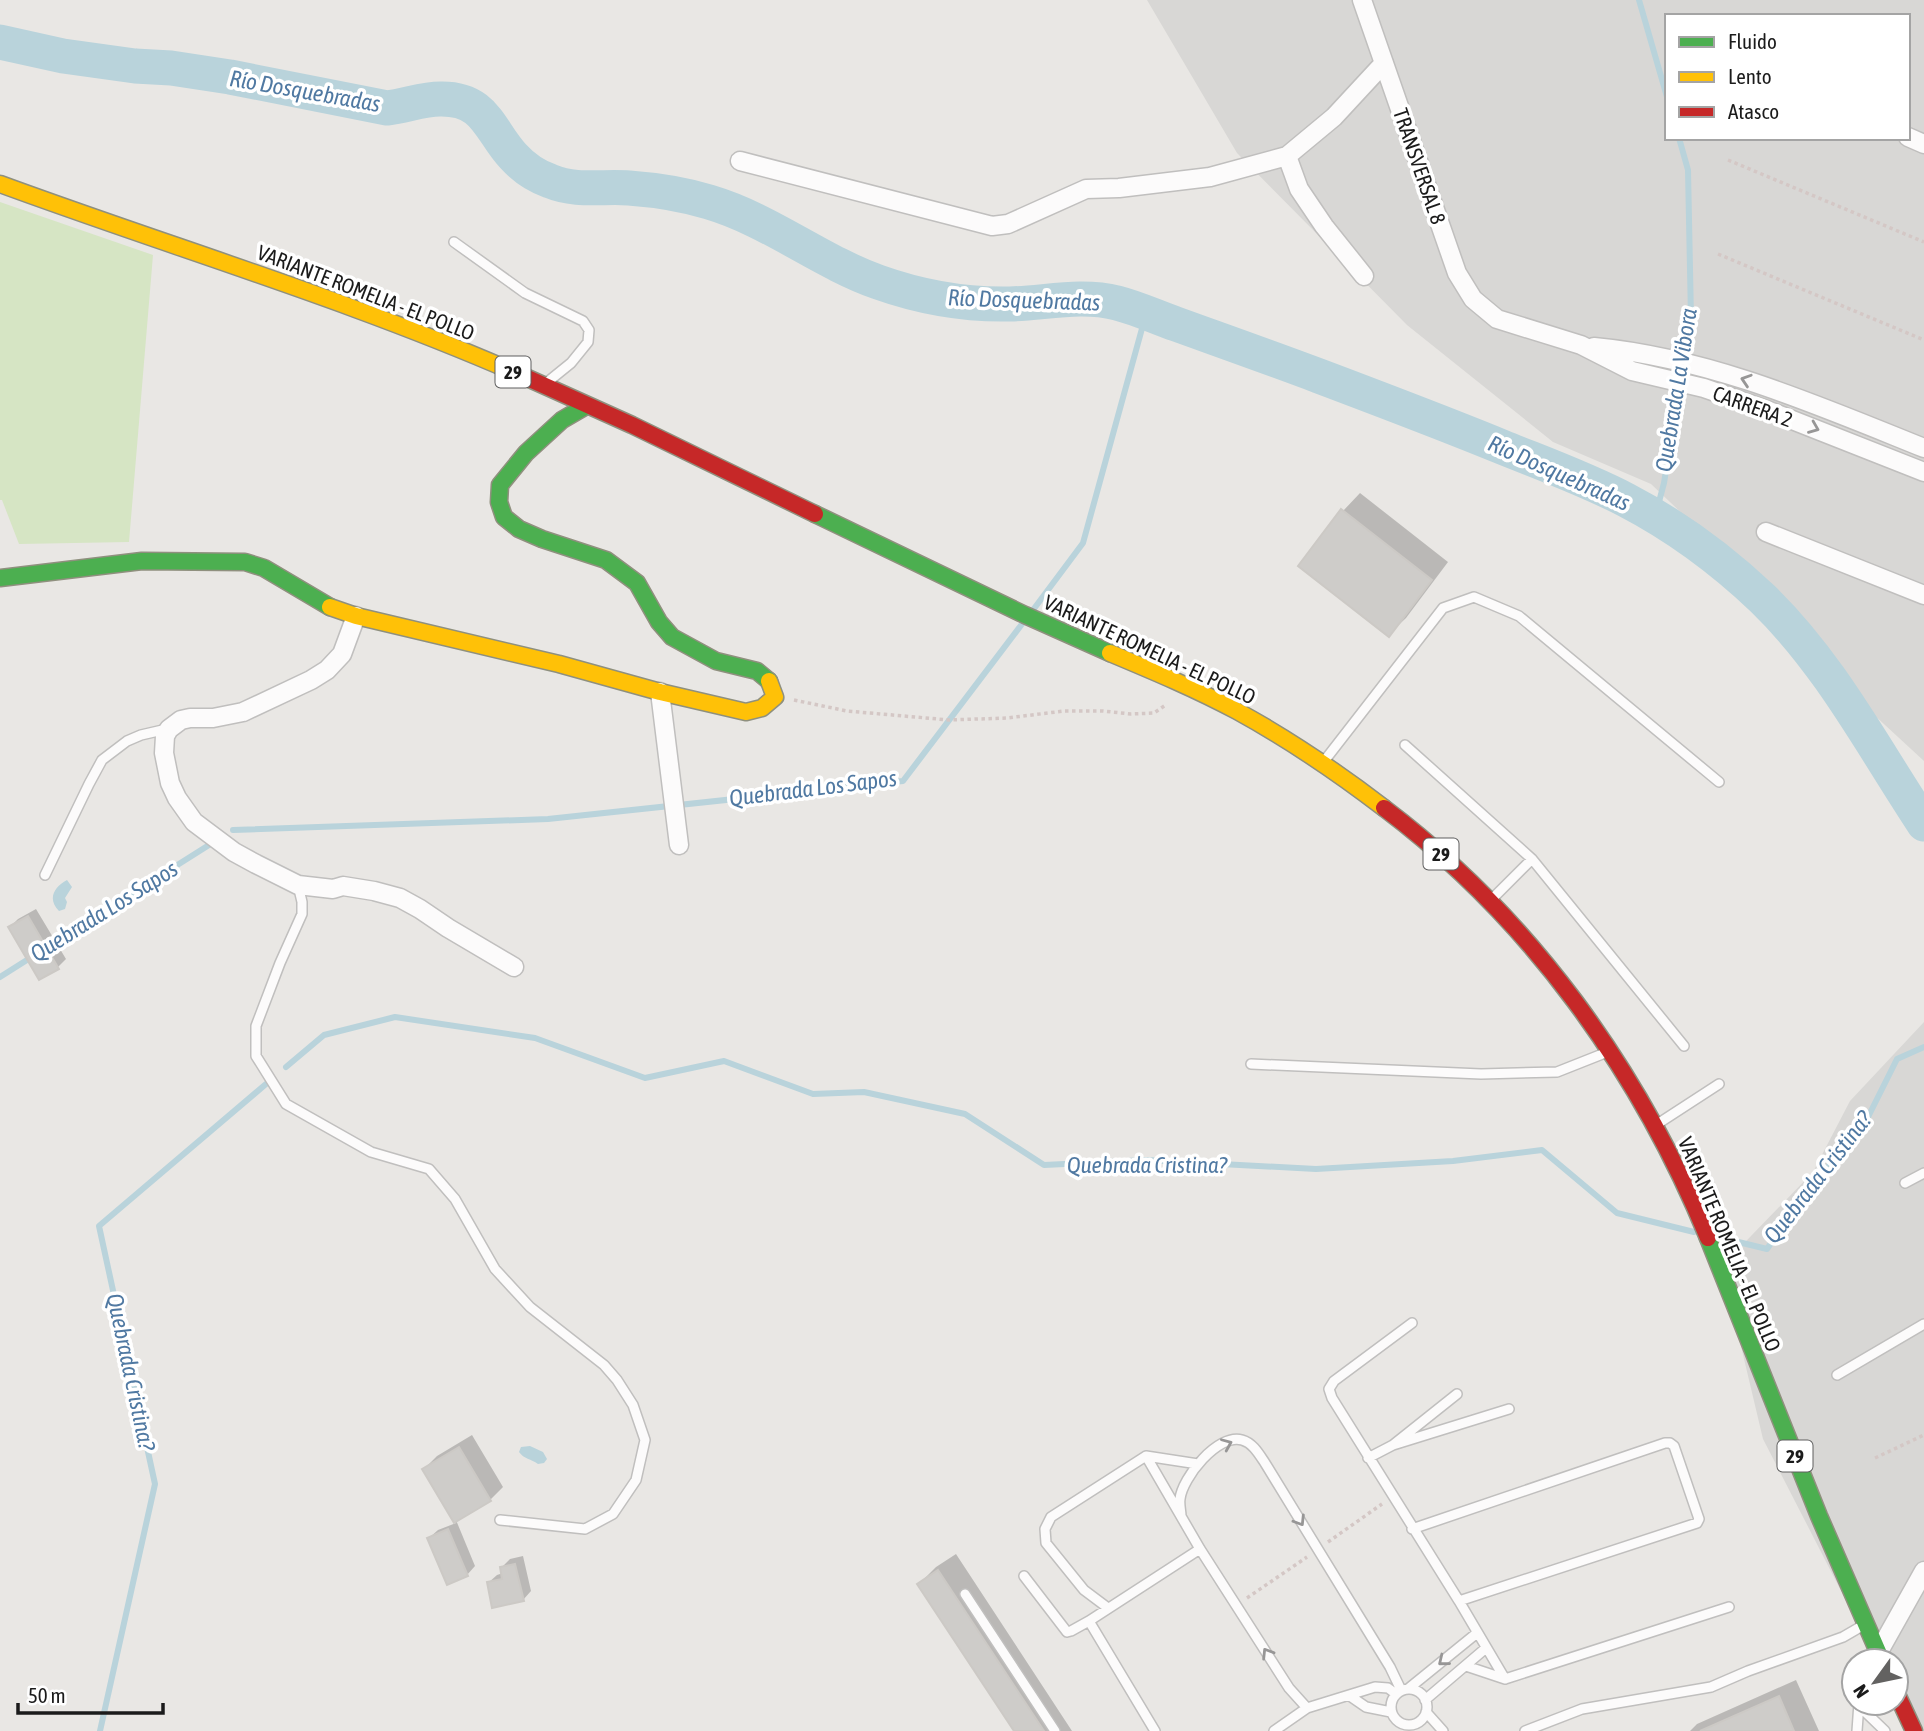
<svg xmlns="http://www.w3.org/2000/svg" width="1924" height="1731" font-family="'Asap Condensed',sans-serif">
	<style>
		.residential { fill: #d8d7d5; fill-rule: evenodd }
		.grass { fill: #d6e5c4 }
		.water { fill: #b9d3db }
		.shadow { fill: #0003 }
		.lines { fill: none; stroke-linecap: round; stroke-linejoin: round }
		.stream { stroke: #b9d3db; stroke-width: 6 }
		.river { stroke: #b9d3db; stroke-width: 35 }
		.building { fill: #ceccc9; stroke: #ccc9c5; stroke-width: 2 }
		.lane-casing { stroke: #c0bfbe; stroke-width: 12 }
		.street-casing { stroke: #c0bfbe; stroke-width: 21 }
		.fast-casing { stroke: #8f907e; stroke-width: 19 }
		.slow-casing { stroke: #8f907e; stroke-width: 19 }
		.jam-casing { stroke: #8f907e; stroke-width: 19 }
		.path { stroke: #d4c7c5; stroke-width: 3.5; stroke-dasharray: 3.5 3.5; stroke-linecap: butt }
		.lane { stroke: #fcfbfb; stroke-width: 9 }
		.street { stroke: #fcfbfb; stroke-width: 18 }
		.fast { stroke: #4caf50; stroke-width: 16 }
		.slow { stroke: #ffc107; stroke-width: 16 }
		.jam { stroke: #c62828; stroke-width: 16 }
		.oneway { stroke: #979696 }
		.labels { text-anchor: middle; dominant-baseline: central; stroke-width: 7; stroke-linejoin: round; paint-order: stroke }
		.shield { fill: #fff; stroke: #5f5f5f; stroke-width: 2 }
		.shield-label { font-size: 19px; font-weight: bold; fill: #1b1b1b }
		.street-label { font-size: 21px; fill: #1b1b1b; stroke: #fff }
		.water-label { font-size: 23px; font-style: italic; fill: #5079a2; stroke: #fff }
	</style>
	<rect width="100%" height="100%" fill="#e9e7e4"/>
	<!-- residential -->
	<path class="residential" d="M1147 0H1924V761L1807 653 1710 540 1651 484 1553 442 1407 325 1237 153ZM1667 16H1908V138H1667Z
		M1924 1022V1731L1896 1699V1661H1877L1763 1439 1722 1266 1813 1172 1850 1101Z"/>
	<!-- grass -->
	<path class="grass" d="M0 202 153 255 129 542 19 544 2 500H0Z"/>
	<!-- water -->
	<path class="water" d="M67 880 72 887 65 898 67 902 65 909 59 911C47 899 54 887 67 880Z
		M530 1446 543 1452 547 1459 544 1463 538 1464C531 1459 524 1459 519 1452L521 1447Z"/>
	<!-- shadow -->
	<path class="shadow" d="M1360 493 1448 562 1406 618 1388 635 1343 511Z
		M36 909 66 959 58 967 10 927 18 919Z
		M472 1435 503 1487 490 1500 456 1520 475 1566 467 1575 429 1538 438 1530 456 1523 424 1469 437 1456Z
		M956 1554 1072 1731H1016L919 1584 936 1567Z
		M523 1556 531 1591 523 1600 488 1583 497 1575 503 1573 501 1568 510 1559Z
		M1796 1680 1819 1731H1690L1697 1724Z"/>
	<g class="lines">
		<!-- stream -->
		<path class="stream" d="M1639 0 1667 97
			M1679 138 1688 170 1691 318 1684 362
			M1655 517 1664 483 1680 383
			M1033 610 1083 543 1146 314
			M233 830 548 819 903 781 1022 624
			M0 977 209 845
			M286 1067 324 1035 395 1017 535 1038 645 1078 724 1061 813 1094 864 1092 965 1114 1044 1165 1147 1160 1316 1169 1453 1161 1542 1150 1617 1213 1694 1232
			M1718 1237 1767 1249 1810 1187 1862 1129 1897 1059 1924 1047
			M100 1731 155 1484 99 1226 266 1084"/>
		<!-- river -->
		<path class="river" d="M0 42 63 56 135 66 171 68 230 77 387 108C405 106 423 99 440 99 486 98 489 130 513 156 523 167 536 176 550 181 576 192 603 186 629 188 656 190 683 194 709 202 770 220 819 261 878 282 920 297 965 305 1010 304 1046 303 1081 294 1117 303 1137 308 1156 317 1176 324 1223 341 1271 358 1319 376 1380 399 1441 422 1502 447 1544 464 1586 479 1626 500 1676 526 1722 560 1763 599 1830 664 1873 747 1924 824"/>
	</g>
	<!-- building -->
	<path class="building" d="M1341 509 1432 580 1389 637 1298 566Z
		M28 916 59 969 39 980 8 927Z
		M459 1447 491 1501 454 1523 422 1469Z
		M448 1529 468 1576 447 1585 427 1538Z
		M515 1564 524 1601 492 1608 487 1582 502 1579 500 1567Z
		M938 1570 1044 1731H1014L917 1584Z
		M1779 1696 1794 1731H1700Z"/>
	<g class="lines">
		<defs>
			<path id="lane" d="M454 242 525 293 583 321 589 330 588 342 571 363 550 380
				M1405 745 1532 859 1684 1046
				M1325 760 1443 608 1474 597 1519 616 1719 782
				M45 875 89 784 102 760 127 741 141 735 167 729
				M298 885 302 902V914L280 963 256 1026V1056L286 1104 371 1152 429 1169 455 1199 495 1269 530 1307 604 1365 617 1380 633 1405 645 1440 636 1480 613 1514 585 1529 500 1520
				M1494 897 1532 859
				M1251 1064 1481 1074 1557 1072 1605 1053
				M1659 1123 1719 1084
				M1905 1183 1924 1173
				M1412 1323 1334 1381 1329 1389 1332 1398 1459 1601 1505 1679
				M1837 1375 1924 1324
				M1393 1445 1509 1409
				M1146 1456 1200 1549 1289 1688 1307 1708
				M1368 1458 1393 1445 1457 1394
				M1181 1516C1181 1511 1179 1504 1180 1499 1182 1478 1218 1433 1242 1440 1253 1443 1259 1454 1265 1463L1390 1667 1401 1690
				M1412 1529 1665 1443H1670L1674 1446 1699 1519 1697 1523 1459 1601
				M1024 1576 1067 1632 1071 1631 1089 1621
				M965 1594 1055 1731
				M1108 1608 1084 1590 1046 1543 1045 1529 1051 1517 1146 1456 1198 1464
				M1466 1666 1505 1679 1729 1607
				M1408 1689 1477 1633
				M1391 1707a18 18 0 1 1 36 0a18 18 0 1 1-36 0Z
				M1350 1696 1366 1707 1391 1712
				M1425 1700 1486 1648
				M1858 1705 1885 1731
				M1426 1712 1443 1731
				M1155 1731 1089 1621 1200 1549
				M1274 1731 1307 1708 1375 1687 1388 1688 1396 1694
				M1525 1731 1582 1709 1711 1687 1748 1671 1843 1637 1862 1626
				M1857 1731 1859 1703"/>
			<path id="street" d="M1362 0 1457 273 1473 299 1497 319 1581 345 1632 371 1704 388 1767 410 1924 472
				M1908 137 1924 144
				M1287 156 1299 189 1324 226 1364 276
				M740 161 992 226 1008 224 1086 189 1119 188 1210 177 1287 156 1334 117 1384 63
				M1594 347C1710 358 1817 405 1924 448
				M1766 532 1924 595
				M356 616 342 654 327 670 311 680 243 712 213 718H190L181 720 169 729 165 736 164 753 170 783 177 798 194 822 234 852 256 864 298 885 333 889 343 886 374 891 400 898 420 909 448 928 514 967
				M660 692 679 845
				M1878 1653 1924 1571"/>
			<path id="fast" d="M586 406 562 420 526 453 500 485 499 502 504 517 519 529 542 539 606 560 637 583 659 622 672 637 716 661 757 671 769 681
				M815 514 1025 615 1110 653
				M0 578 142 561 245 562 264 568 330 607
				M1708 1238 1819 1516 1882 1661"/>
			<path id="slow" d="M0 184C174 248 353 301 523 376
				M330 607 356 616 559 664 660 692 746 712 762 708 775 697 769 681
				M1110 653C1153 671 1196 689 1237 711 1288 739 1337 772 1384 808"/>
			<path id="jam" d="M523 376 632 425 815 514
				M1384 808C1530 918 1639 1070 1708 1238
				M1896 1692 1914 1731"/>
		</defs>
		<!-- lane casing -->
		<use href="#lane" class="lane-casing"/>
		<!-- street casing -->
		<use href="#street" class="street-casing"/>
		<!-- fast casing -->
		<use href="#fast" class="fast-casing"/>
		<!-- slow casing -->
		<use href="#slow" class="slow-casing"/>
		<!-- jam casing -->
		<use href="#jam" class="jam-casing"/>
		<!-- path -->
		<path class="path" d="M1728 160 1924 242
			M1718 254 1924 340
			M794 700 847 711 949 720 1007 718 1064 711H1103L1131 714 1154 713 1167 704
			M1875 1458 1924 1435
			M1328 1542 1382 1504
			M1247 1598 1307 1557"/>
		<!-- lane -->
		<use href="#lane" class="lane"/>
		<!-- street -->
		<use href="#street" class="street"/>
		<!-- fast -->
		<use href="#fast" class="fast"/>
		<!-- slow -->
		<use href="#slow" class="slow"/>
		<!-- jam -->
		<use href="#jam" class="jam"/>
	</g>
	<!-- one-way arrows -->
	<defs><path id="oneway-chevron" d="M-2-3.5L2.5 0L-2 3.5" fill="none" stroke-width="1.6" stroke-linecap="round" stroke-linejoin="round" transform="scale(1.75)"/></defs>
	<g class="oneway">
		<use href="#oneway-chevron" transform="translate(1746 380) rotate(-162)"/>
		<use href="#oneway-chevron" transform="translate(1814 428) rotate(22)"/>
		<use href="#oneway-chevron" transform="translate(1227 1444) rotate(-23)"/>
		<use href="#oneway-chevron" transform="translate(1300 1521) rotate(58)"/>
		<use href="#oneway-chevron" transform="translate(1267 1653) rotate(-122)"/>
		<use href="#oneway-chevron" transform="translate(1443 1661) rotate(141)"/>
	</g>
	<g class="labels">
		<!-- shield labels -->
		<g class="shield">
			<rect x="495.5" y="356.5" width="35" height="31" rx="5"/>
			<rect x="1423.5" y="838.5" width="35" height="31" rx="5"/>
			<rect x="1777.5" y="1440.5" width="35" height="31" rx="5"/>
		</g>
		<g class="shield-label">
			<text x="513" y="372">29</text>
			<text x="1441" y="854">29</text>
			<text x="1795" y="1456">29</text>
		</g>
		<!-- street labels -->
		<g class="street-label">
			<text transform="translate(1420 166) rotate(71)">TRANSVERSAL 8</text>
			<text transform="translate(366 292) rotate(21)">VARIANTE ROMELIA - EL POLLO</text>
			<text transform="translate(1753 406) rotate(20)">CARRERA 2</text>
			<text transform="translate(1150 649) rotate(25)">VARIANTE ROMELIA - EL POLLO</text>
			<text transform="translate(1730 1244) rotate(67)">VARIANTE ROMELIA - EL POLLO</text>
		</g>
		<!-- water labels -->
		<g class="water-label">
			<text transform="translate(305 91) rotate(10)">Río Dosquebradas</text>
			<text transform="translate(1024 300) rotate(2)">Río Dosquebradas</text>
			<text transform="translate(1676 390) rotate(-81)">Quebrada La Vibora</text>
			<text transform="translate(1559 473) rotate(24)">Río Dosquebradas</text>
			<text transform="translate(813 788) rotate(-7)">Quebrada Los Sapos</text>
			<text transform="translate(104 911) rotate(-32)">Quebrada Los Sapos</text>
			<text x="1147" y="1165">Quebrada Cristina?</text>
			<text transform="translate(1818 1177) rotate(-52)">Quebrada Cristina?</text>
			<text transform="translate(131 1372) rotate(78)">Quebrada Cristina?</text>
		</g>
	</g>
	<!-- legend -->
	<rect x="1665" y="14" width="245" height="126" fill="#ffffff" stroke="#a4a4a4" stroke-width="2"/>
	<rect x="1679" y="37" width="35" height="10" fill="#4caf50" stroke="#a4a4a4" stroke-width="2"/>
	<text x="1728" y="49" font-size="21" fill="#1b1b1b">Fluido</text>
	<rect x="1679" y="72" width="35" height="10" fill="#ffc107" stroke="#a4a4a4" stroke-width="2"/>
	<text x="1728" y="84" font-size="21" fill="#1b1b1b">Lento</text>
	<rect x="1679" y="107" width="35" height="10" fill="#c62828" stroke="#a4a4a4" stroke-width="2"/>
	<text x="1728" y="119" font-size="21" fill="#1b1b1b">Atasco</text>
	<!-- north arrow -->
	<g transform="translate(1875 1682) rotate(237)"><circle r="33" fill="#ffffff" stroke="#a4a4a4" stroke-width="2"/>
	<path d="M0-5L12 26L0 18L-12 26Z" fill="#636261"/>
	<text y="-10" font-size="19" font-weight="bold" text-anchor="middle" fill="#1b1b1b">N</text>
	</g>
	<!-- scale -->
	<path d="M18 1703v10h145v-10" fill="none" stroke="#1b1b1b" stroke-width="3.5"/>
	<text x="28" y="1703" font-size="21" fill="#1b1b1b" stroke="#ffffff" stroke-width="5" paint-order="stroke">50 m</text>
</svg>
